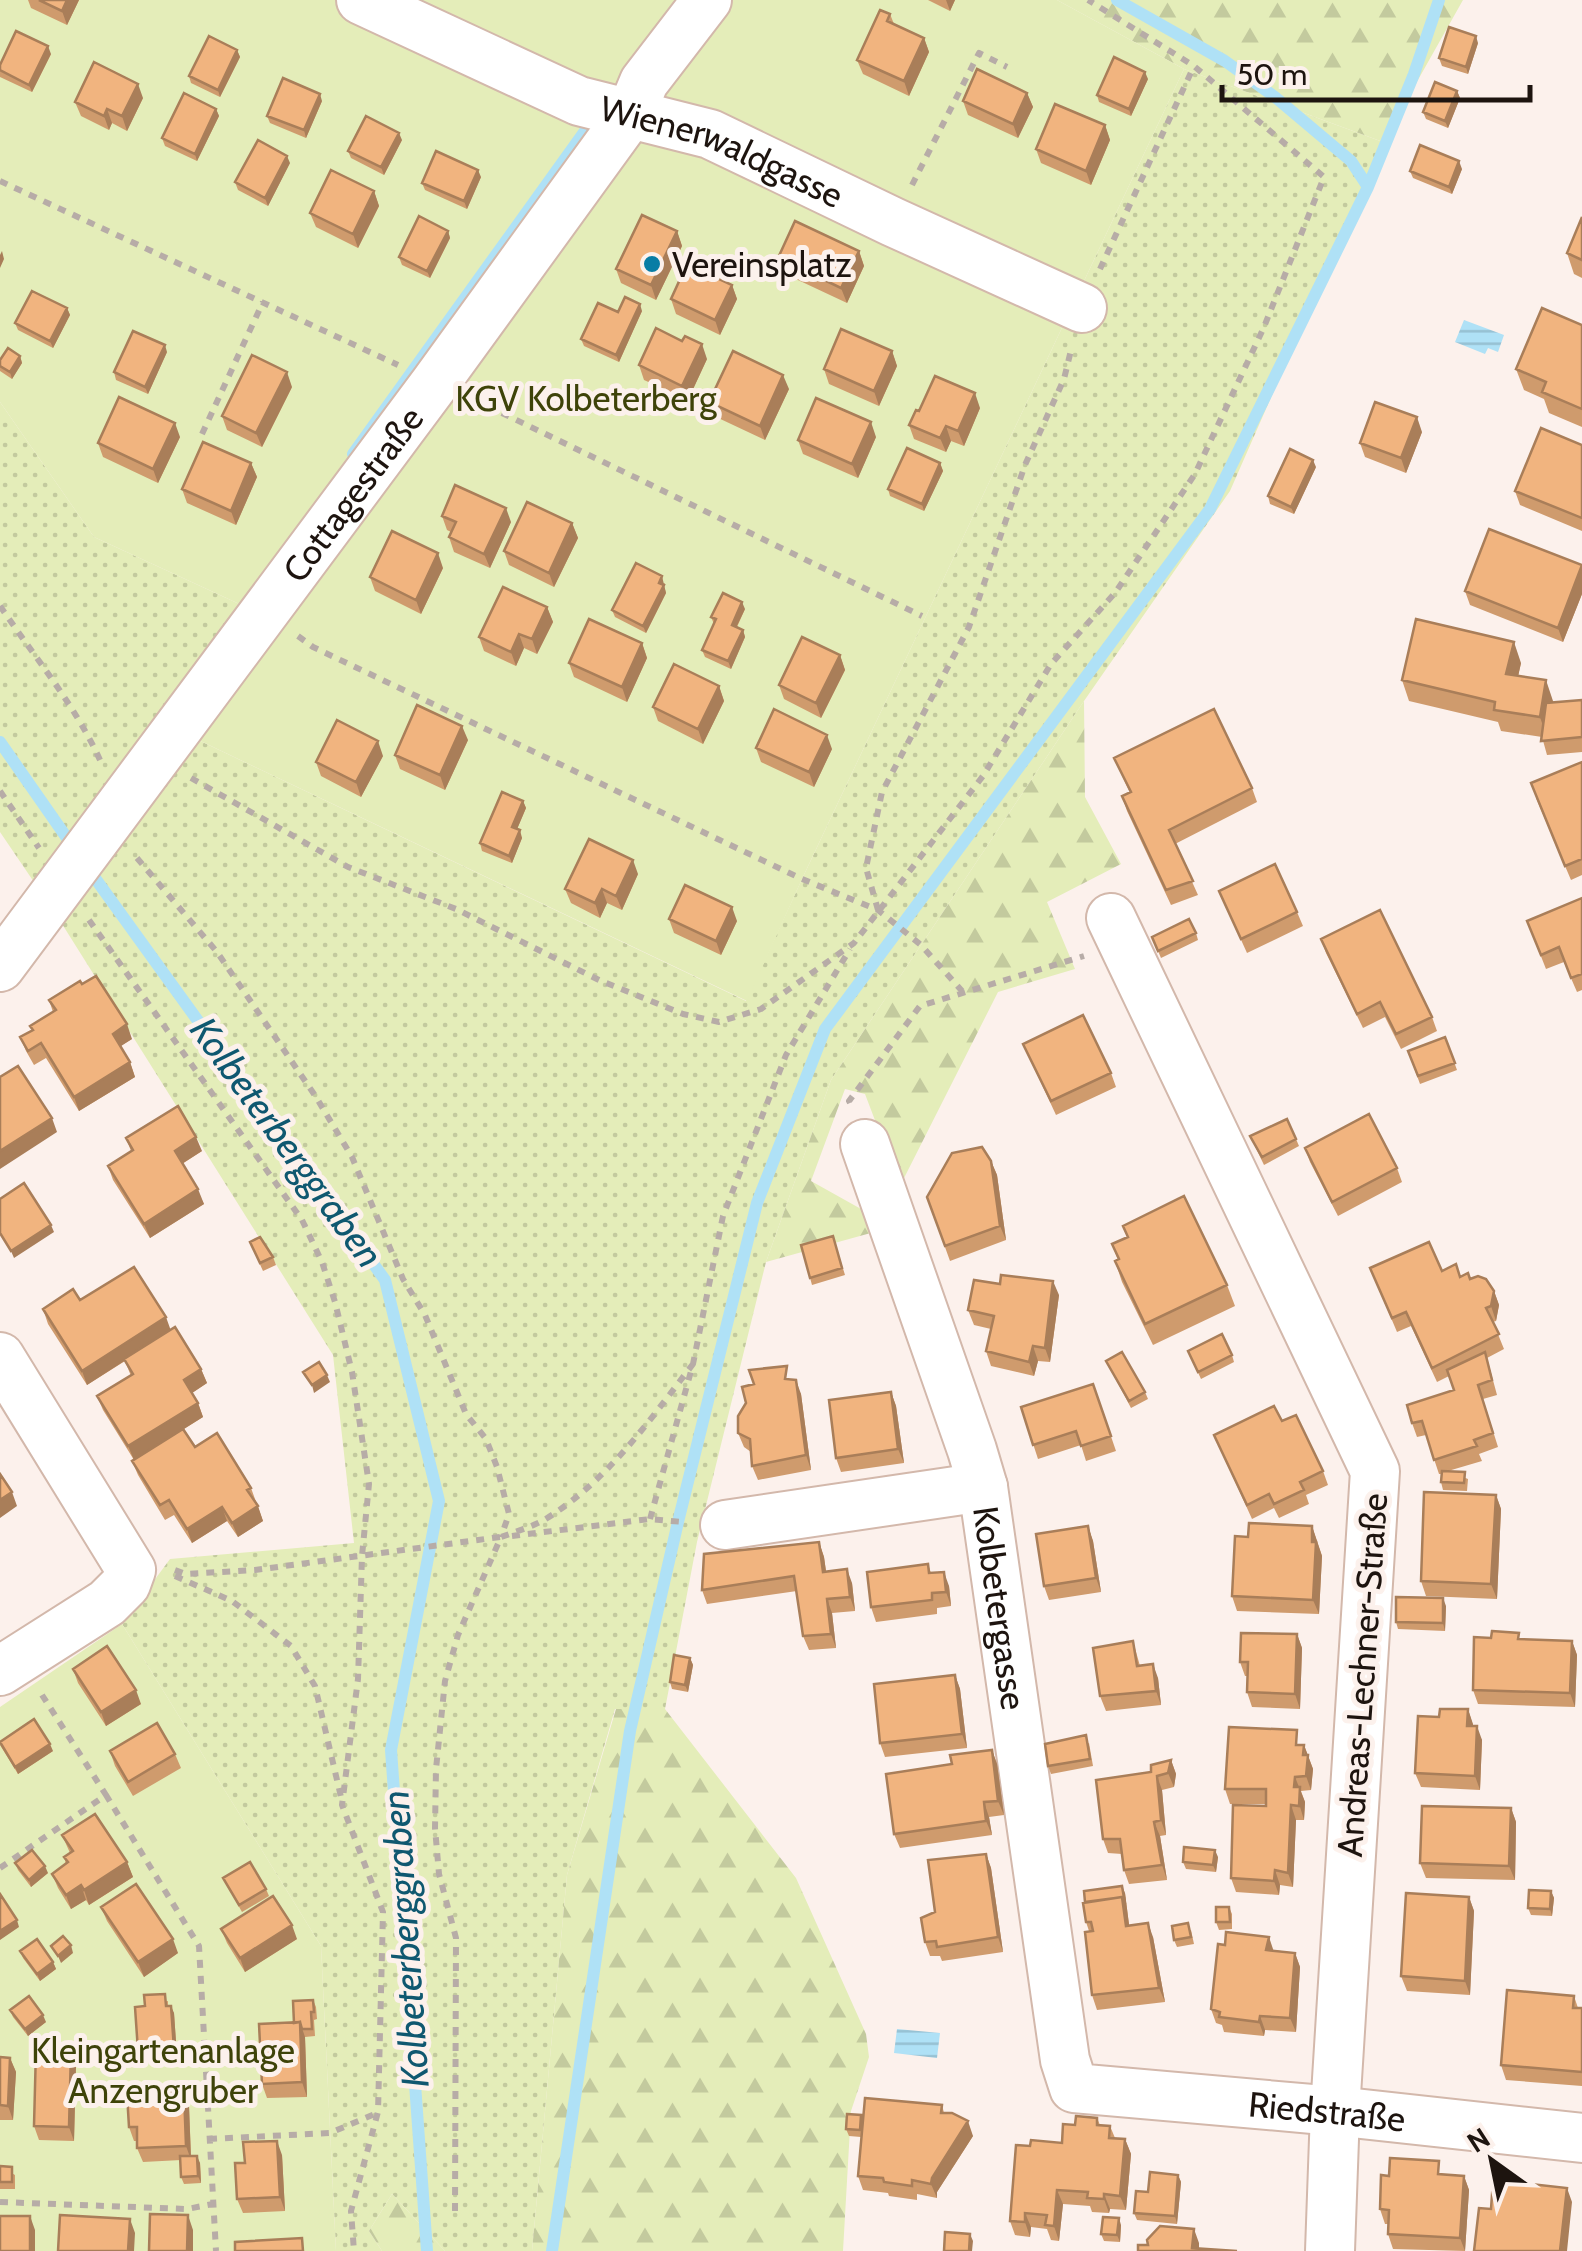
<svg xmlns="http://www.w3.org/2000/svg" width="1582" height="2251" font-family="Cabin,sans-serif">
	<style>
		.grass { fill: url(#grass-dots) }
		.forest { fill: url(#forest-firs) }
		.garden { fill: #e4edb9 }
		.water { fill: url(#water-rules) }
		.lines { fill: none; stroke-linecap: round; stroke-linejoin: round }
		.stream { stroke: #afe1f6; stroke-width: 12 }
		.minor-casing { stroke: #d3b8ab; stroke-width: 52 }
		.path { stroke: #b7aca7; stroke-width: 6; stroke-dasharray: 8 8; stroke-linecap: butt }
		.minor { stroke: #fff; stroke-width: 48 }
		.wall { fill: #cf9b6d }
		.shaded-wall { fill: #a97e59 }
		.building { fill: #f1b47f; stroke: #a97e59; stroke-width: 2.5 }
		.poi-dot { fill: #087da5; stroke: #fcf1ec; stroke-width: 4 }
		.labels { text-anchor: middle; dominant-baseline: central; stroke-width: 10; stroke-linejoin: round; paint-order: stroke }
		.street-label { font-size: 35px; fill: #1d140f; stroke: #fcf1ec }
		.poi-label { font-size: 35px; fill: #1d140f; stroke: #fcf1ec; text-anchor: start }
		.park-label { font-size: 35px; fill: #3e4309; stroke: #fcf1ec }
		.water-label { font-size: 38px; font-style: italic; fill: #0f5870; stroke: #fcf1ec }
	</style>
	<defs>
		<pattern id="grass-dots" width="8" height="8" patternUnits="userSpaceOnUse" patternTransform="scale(2.5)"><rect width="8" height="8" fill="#e4edb9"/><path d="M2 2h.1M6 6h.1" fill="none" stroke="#c3ca9e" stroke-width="1.8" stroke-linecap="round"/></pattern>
		<pattern id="forest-firs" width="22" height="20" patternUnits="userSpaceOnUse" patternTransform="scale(2.5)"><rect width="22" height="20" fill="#e4edb9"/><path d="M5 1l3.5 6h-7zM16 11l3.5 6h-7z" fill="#c3ca9e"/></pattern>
		<pattern id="water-rules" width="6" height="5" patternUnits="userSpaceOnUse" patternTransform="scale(2.5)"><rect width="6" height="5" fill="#afe1f6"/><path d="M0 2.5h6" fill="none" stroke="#96c0d2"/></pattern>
	</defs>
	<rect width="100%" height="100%" fill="#fcf1ec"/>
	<!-- grass -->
	<path class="grass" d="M1184 69 1383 142 1230 491 1084 701 831 1080 766 1262 697 1542 665 1709H615L567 1875 532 2251H445L392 2194 369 2231 382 2251H336L321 1946 122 1624 170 1559 354 1543 333 1355 57 916 0 832V402L94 537 248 608 192 737 746 1001 802 879Z"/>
	<!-- forest -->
	<path class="forest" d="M1057 0H1463L1383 142 1184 69Z
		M1084 701 1085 797 1121 864 1047 902 1075 969 998 992 900 1186 865 1094 845 1089 811 1181 870 1214 878 1231 766 1262 831 1080Z
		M616 1709H665L796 1878 866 2034 869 2057 851 2111 843 2251H532L567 1875Z
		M392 2194 445 2251H382L369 2231Z"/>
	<!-- garden -->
	<path class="garden" d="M0 0H1057L1184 69 802 879 747 1001 192 737 248 608 94 537 0 402Z
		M122 1624 321 1946 336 2251H0V1707Z"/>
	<!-- water -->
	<path class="water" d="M1464 320 1504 335 1498 352 1488 348 1485 354 1455 342Z
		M897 2029 940 2033 937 2058 894 2053Z"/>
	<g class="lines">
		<!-- stream -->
		<path class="stream" d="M1117 0 1225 61 1275 97 1351 161 1368 187
			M353 454 585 131
			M0 742 76 851
			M87 867 385 1280 439 1501 391 1750 427 2251
			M552 2251 630 1731 678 1522 757 1203 825 1029 1210 509 1368 187 1414 74 1439 0"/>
		<defs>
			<g id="minor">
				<path id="s1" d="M361 0 579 101 710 134 893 222 1082 308"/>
				<path d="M1111 918 1375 1471 1335 2111 1330 2251"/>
				<path id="s2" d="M0 967 435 383 631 113 644 82 707 0"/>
				<path id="s3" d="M865 1144 972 1450 983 1487 1065 2060 1074 2088 1335 2111 1582 2138"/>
				<path d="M0 1357 131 1570 126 1584 107 1603 0 1671"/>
				<path d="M725 1525 983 1487"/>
			</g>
		</defs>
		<!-- minor casing -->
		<use href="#minor" class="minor-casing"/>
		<!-- path -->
		<path class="path" d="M0 181 398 365
			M912 185 979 53 1007 67
			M1100 269 1194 66
			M473 399 922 616
			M202 434 263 302
			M0 606C34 656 75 705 100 760
			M298 636 313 647 802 879 878 910 921 945 962 991
			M191 778 348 867 456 909 599 980 683 1014 719 1022 761 1009 854 943 983 776 1051 664 1115 593 1195 474 1264 327 1324 177 1194 66 1088 0
			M0 791 39 848
			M137 858 217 952 316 1097 352 1157 403 1279 425 1315 466 1414 486 1439 497 1467 509 1514 501 1537
			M878 910 866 868 882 792 969 627 1025 465 1064 379 1072 346
			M89 920 302 1220 322 1262 335 1302 352 1372 369 1484 362 1556 358 1679 342 1805 383 1912 378 2112 351 2211 354 2251
			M850 1103 849 1101 920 1006 1084 956
			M650 1519 693 1364 723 1216 786 1055 850 949
			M512 1536 650 1519 683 1522
			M175 1570 186 1574 255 1570 500 1537
			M175 1576 232 1601 291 1646 315 1686 341 1797
			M42 1695 106 1795
			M0 1868 106 1795 199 1946 216 2251
			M209 2139 330 2133 377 2113
			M0 2202 187 2209 213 2204
			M455 2211 456 1938 439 1874 435 1828 436 1769 445 1681 458 1635 501 1537C515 1532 531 1527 544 1520 607 1482 649 1421 693 1364"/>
		<!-- minor -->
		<use href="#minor" class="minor"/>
	</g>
	<!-- wall -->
	<path class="wall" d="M28 0H79L67 25 31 8Z
		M928 0H955L950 11Z
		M890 14 894 24 924 38 929 52 909 96 863 74 857 60Z
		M1478 43 1468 74 1442 66 1439 58Z
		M237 50 240 57 220 97 191 83 189 76Z
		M51 54 32 92 0 77V65Z
		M1148 79 1131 116 1099 102 1097 95Z
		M1457 91 1460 98 1448 128 1426 119 1423 112Z
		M1027 93 1033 107 1018 138 968 115 963 101Z
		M143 98 127 131 112 123 109 130 81 116 75 102Z
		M322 101 306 138 270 123 267 116Z
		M216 109 219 116 197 161 165 146 162 138Z
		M1105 125 1110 140 1091 185 1041 163 1036 149Z
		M402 140 384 175 351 158 348 151Z
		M290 163 268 206 238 190 235 182Z
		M1462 169 1452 194 1413 178 1410 171Z
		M481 177 467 209 425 190 422 183Z
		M374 191 379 206 358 248 316 227 310 213Z
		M1582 217V278L1574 274 1567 253Z
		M448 231 450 238 430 278 402 265 399 257Z
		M677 231 682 246 656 300 621 283 616 269Z
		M859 251 864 266 847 303 783 273 778 258Z
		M732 285 737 299 720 335 676 314 671 299Z
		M67 308 70 315 53 348 18 330 15 323Z
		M642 311 619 362 584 346 581 339 618 312Z
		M1582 325V427L1549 413 1544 399 1524 390 1516 369Z
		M892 351 897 366 879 406 829 384 824 369Z
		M167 352 148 394 116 380 114 372Z
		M20 356 22 363 12 379 0 371V360Z
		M707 359 688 400 644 380 639 365Z
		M292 387 262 447 227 430 222 416Z
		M789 389 765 440 714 416 709 402Z
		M980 408 964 446 951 441 946 452 914 439 909 425Z
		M1422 432 1406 473 1365 457 1360 443Z
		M180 437 158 483 103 457 98 443Z
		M876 437 858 478 803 454 798 440Z
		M1582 445V531L1520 505 1515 491Z
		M251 463 257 477 236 525 187 503 182 489Z
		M940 463 943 471 924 511 890 496 888 489Z
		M1316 467 1294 514 1270 504 1268 496Z
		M442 516 511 522 490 568 454 552 449 537 451 532 447 530Z
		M572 523 578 538 554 587 509 565 504 551Z
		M1582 565V594L1563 642 1470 605 1465 591Z
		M443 568 421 614 375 591 370 577Z
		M665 583 664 586 666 593 646 633 615 617 612 610Z
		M547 607 553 622 537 654 524 648 516 666 484 651 479 637Z
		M745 609 737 627 743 630 745 637 731 669 705 657 702 650 714 624 711 617Z
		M642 643 647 658 627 702 574 677 569 663Z
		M840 655 845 670 821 718 784 699 779 685Z
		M1521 663 1518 676 1553 702 1582 700V752L1547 755 1542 737 1501 731 1498 722 1409 701 1402 680Z
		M719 686 724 701 703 744 658 721 653 707Z
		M468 740 445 790 400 769 395 755Z
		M756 748 832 749 814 787 761 762Z
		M383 756 361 797 321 776 316 762Z
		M1114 758 1252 788 1257 802 1175 844 1198 895 1171 905 1127 811 1122 796 1130 793Z
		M1582 762V875L1571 880 1536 798Z
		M523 801 526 808 517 829 522 838 512 863 482 851 480 843Z
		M638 874 622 910 607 903 600 918 571 903 565 889Z
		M1219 891 1297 912 1303 926 1247 953Z
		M1582 898V990L1577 992 1564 962 1546 969 1527 921Z
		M669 919 737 921 721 955 674 933Z
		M1196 933 1198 940 1161 958 1152 937Z
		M1321 939 1432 1017 1437 1031 1401 1049 1385 1017 1363 1028 1326 953Z
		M49 1000 132 1039 120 1046 130 1062 135 1077 79 1111 46 1058 34 1065 26 1051 20 1037 32 1030 30 1026 53 1012Z
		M1445 1037 1457 1070 1420 1084 1408 1051Z
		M1023 1044 1111 1073 1116 1087 1056 1115Z
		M1250 1136 1296 1139 1299 1146 1264 1165Z
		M126 1138 202 1151 182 1164 204 1204 150 1238 113 1180 108 1166 131 1151Z
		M1305 1148 1397 1168 1402 1182 1338 1216 1310 1162Z
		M991 1161 997 1175 1006 1240 950 1261 927 1197Z
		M1123 1226 1227 1285 1235 1306 1153 1345 1122 1282 1115 1261 1118 1260 1112 1244 1127 1237Z
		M833 1236 845 1275 812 1285 801 1245Z
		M253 1249 273 1257 276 1265 263 1271Z
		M1370 1268 1442 1271 1470 1279 1494 1291 1499 1305 1496 1321 1493 1322 1504 1349 1487 1358 1497 1395 1483 1399 1498 1447 1479 1454 1482 1461 1448 1471 1468 1479 1467 1491 1443 1490 1441 1482V1474H1439L1426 1435 1417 1437 1412 1423 1454 1390 1449 1376 1437 1382 1411 1326 1397 1332Z
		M1059 1295 1050 1362 1038 1361 1034 1376 991 1366 986 1351 991 1329 974 1325 968 1310Z
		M80 1300 171 1330 201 1369 207 1383 192 1393 198 1403 203 1417 184 1429 195 1447 251 1488 263 1521 238 1537 227 1521 192 1543 174 1515 165 1520 138 1475 132 1461 134 1460 103 1410 97 1396 131 1376 125 1361 87 1385 48 1324 43 1309Z
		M1188 1351 1232 1355 1234 1362 1201 1379Z
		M1106 1361 1145 1392 1148 1399 1131 1408Z
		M792 1380 801 1394 811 1470 758 1480 752 1466 751 1452 744 1447 738 1433Z
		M1093 1384 1116 1451 1086 1461 1081 1445 1038 1459 1021 1407Z
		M891 1392 896 1406 904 1463 841 1472 836 1458Z
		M1282 1421 1323 1471 1328 1485 1306 1495 1309 1504 1279 1518 1274 1508 1252 1519 1214 1435Z
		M1496 1495 1501 1509 1497 1599 1426 1596 1421 1581Z
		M1088 1526 1093 1541 1101 1592 1049 1600 1044 1586Z
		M1312 1526 1322 1556 1319 1614 1237 1611 1232 1596 1248 1537Z
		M819 1542 824 1557 826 1571 852 1583 855 1611 832 1613 836 1648 809 1650 803 1636 797 1591 707 1604 702 1590Z
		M928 1564 931 1573 949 1586 951 1606 937 1608V1614L876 1622 871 1607Z
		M1446 1606 1445 1631 1398 1629 1396 1622Z
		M1297 1634 1302 1648 1300 1709 1252 1707 1247 1692 1248 1676H1245L1240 1662Z
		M1521 1639 1572 1641 1577 1655 1575 1707 1478 1704 1473 1690Z
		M1133 1641 1140 1666 1158 1678 1161 1705 1106 1711 1100 1696Z
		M690 1658 693 1665 688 1692 672 1689 670 1682Z
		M73 1669 141 1704 106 1726 78 1683Z
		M955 1675 960 1689 967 1748 885 1757 880 1743Z
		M1468 1709 1473 1726 1482 1740 1480 1790 1421 1787 1415 1773 1439 1717Z
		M1089 1743 1093 1766 1051 1774 1048 1766Z
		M0 1745 53 1751 18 1774Z
		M1302 1745H1304L1313 1769 1311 1790 1301 1791 1305 1802 1304 1820H1296L1293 1887 1280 1885 1279 1895 1236 1892 1231 1878 1266 1804H1230L1225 1789Z
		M992 1750 997 1764 1004 1815 989 1817 992 1835 900 1848 894 1834Z
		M110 1751 175 1754 181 1768 133 1796 115 1766Z
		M1171 1760 1176 1774 1174 1787 1162 1790 1166 1835 1160 1836 1167 1880 1129 1884 1124 1870 1122 1854 1108 1853 1103 1839 1151 1772Z
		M1511 1808 1516 1822 1515 1880 1426 1878 1420 1863Z
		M62 1835 127 1862 133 1877 89 1905 86 1900 71 1909 58 1888 52 1874 66 1864 64 1857 70 1853Z
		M986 1854 991 1868 1003 1952 942 1961 940 1956H930L925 1942 935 1912Z
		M1218 1857 1216 1872 1186 1869 1183 1862Z
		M15 1863 48 1873 31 1887 18 1870Z
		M223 1878 266 1889 269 1896 242 1912Z
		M1551 1891 1554 1898 1552 1916 1531 1915 1528 1908Z
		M1125 1893 1129 1925 1153 1937 1165 2002 1097 2010 1092 1995 1089 1931 1086 1922Z
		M1469 1897 1474 1911 1470 1995 1407 1991 1401 1976Z
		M101 1907 178 1953 144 1977 107 1921Z
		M1229 1907 1232 1914V1929L1219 1930 1216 1922Z
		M221 1929 297 1939 245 1972 227 1943Z
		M1191 1930 1194 1944 1177 1947 1174 1940Z
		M1274 1950 1295 1953 1300 1967 1296 2032 1265 2030 1264 2036 1224 2032 1222 2025 1216 2023 1211 2009Z
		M20 1951 53 1962 56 1969 40 1981 23 1958Z
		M1574 1996 1578 2008H1582V2086L1506 2080 1501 2065Z
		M313 2000 316 2007 317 2019 314 2020 315 2036 305 2037 307 2097 267 2098 262 2084 294 2023Z
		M168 2001V2006L174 2013 177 2056 141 2059 138 2051 145 2006Z
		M10 2010 46 2022 28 2036 13 2017Z
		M71 2050 76 2064 74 2141 39 2140 34 2126Z
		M0 2057 10 2058 16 2072 13 2120H0Z
		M184 2092 189 2106 191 2156 200 2163 201 2183 184 2184 181 2177V2160L143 2162 137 2148V2141H134L129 2127Z
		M942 2105 944 2113 973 2136 937 2192V2198L917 2194V2200L889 2196 888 2193 863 2190 858 2176 861 2137 849 2136 846 2129 863 2119Z
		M1097 2118 1100 2125 1110 2126 1115 2138 1125 2139 1131 2154 1126 2210 1110 2209 1109 2213 1092 2212 1090 2206 1063 2204 1059 2241 1051 2240 1047 2229 1031 2227 1030 2237 1015 2235 1010 2221 1030 2146 1062 2143 1075 2125Z
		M282 2155 285 2211 243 2213 237 2199 245 2163Z
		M0 2166 15 2175V2189H0Z
		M1178 2175 1181 2182 1177 2224 1137 2220 1134 2213 1148 2192Z
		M1444 2175 1464 2176 1469 2190 1465 2251 1393 2249 1388 2234V2224H1385L1380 2209Z
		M1121 2225 1120 2242 1104 2241 1101 2234Z"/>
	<!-- shaded-wall -->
	<path class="shaded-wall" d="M67 0H79L67 25 62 11Z
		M946 0H955L950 11Z
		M1476 36 1478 43 1468 74 1466 67Z
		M924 38 929 52 909 96 904 81Z
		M48 46 51 54 32 92 29 85Z
		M237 50 240 57 220 97 218 90Z
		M1145 72 1148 79 1131 116 1129 109Z
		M138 84 143 98 127 131 122 116Z
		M1457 91 1460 98 1448 128 1445 121Z
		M1027 93 1033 107 1018 138 1013 124Z
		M320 94 322 101 306 138 304 130Z
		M107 109 112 123 109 130 104 116Z
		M216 109 219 116 197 161 195 154Z
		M1105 125 1110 140 1091 185 1086 171Z
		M399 133 402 140 384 175 381 167Z
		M287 156 290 163 268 206 265 198Z
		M1459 161 1462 169 1452 194 1449 187Z
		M478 170 481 177 467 209 464 201Z
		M374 191 379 206 358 248 353 234Z
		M448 231 450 238 430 278 427 271Z
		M677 231 682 246 656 300 651 285Z
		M2 251 4 259 0 268V255Z
		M859 251 864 266 847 303 841 288Z
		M732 285 737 299 720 335 715 320Z
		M640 304 642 311 619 362 616 355Z
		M67 308 70 315 53 348 50 341Z
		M702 344 707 359 688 400 682 386Z
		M165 345 167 352 148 394 145 387Z
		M892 351 897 366 879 406 874 391Z
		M20 356 22 363 12 379 10 372Z
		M287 372 292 387 262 447 256 433Z
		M783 375 789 389 765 440 760 426Z
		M975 393 980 408 964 446 958 431Z
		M1417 417 1422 432 1406 473 1401 458Z
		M871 422 876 437 858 478 852 464Z
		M175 423 180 437 158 483 153 469Z
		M946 426 951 441 946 452 940 438Z
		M1313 460 1316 467 1294 514 1291 507Z
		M251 463 257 477 236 525 231 511Z
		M940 463 943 471 924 511 922 504Z
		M506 508 511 522 490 568 484 554Z
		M572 523 578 538 554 587 549 573Z
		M438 553 443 568 421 614 416 600Z
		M1582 567V594L1563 642 1558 628Z
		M662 576 666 593 646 633 643 626Z
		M742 602 745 609 734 632 732 625Z
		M547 607 553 622 537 654 532 639Z
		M743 630 745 637 731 669 728 661Z
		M519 634 524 648 516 666 511 652Z
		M1514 642 1521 663 1514 695 1506 674Z
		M642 643 647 658 627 702 622 687Z
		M840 655 845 670 821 718 816 703Z
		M1546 680 1553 701 1547 738 1540 717Z
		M719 686 724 701 703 744 698 729Z
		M462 726 468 740 445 790 440 775Z
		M827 735 832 749 814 787 809 772Z
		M378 741 383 756 361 797 356 782Z
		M523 801 526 808 515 834 512 827Z
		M520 830 522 838 512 863 509 856Z
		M633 860 638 874 622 910 616 896Z
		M602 889 607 903 600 918 595 903Z
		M732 907 737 921 721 955 716 941Z
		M127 1024 132 1039 118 1048 113 1034Z
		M130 1062 135 1077 79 1111 74 1097Z
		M52 1118 57 1132 0 1169V1151Z
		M196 1137 202 1151 180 1165 175 1151Z
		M991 1161 997 1175 1006 1240 1000 1226Z
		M198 1189 204 1204 150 1238 144 1224Z
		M51 1225 54 1232 14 1258 11 1251Z
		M1053 1281 1059 1295 1050 1362 1045 1348Z
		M1494 1291 1499 1305 1496 1321 1491 1306Z
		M166 1317 171 1331 87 1385 82 1371Z
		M1033 1346 1038 1361 1034 1376 1029 1362Z
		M201 1369 207 1383 189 1395 184 1380Z
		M327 1375 330 1382 314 1393 312 1385Z
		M796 1380 801 1394 811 1470 806 1455Z
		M891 1392 896 1406 904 1463 898 1449Z
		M198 1403 203 1417 134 1460 128 1446Z
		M12 1492 17 1506 0 1518V1500Z
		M1496 1495 1501 1509 1497 1599 1491 1584Z
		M258 1506 263 1521 238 1537 232 1523Z
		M222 1507 227 1521 192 1543 187 1529Z
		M1088 1526 1093 1541 1101 1592 1096 1578Z
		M1312 1526 1322 1556 1319 1614 1313 1600Z
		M819 1542 824 1557 828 1586 823 1572Z
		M847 1569 852 1583 855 1611 850 1597Z
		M944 1572 949 1586 951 1606 946 1592Z
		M1443 1598 1446 1606 1445 1631 1443 1623Z
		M827 1599 832 1613 836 1648 831 1634Z
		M1297 1634 1302 1648 1300 1709 1295 1694Z
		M1572 1641 1577 1655 1575 1707 1570 1693Z
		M690 1658 693 1665 688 1692 685 1685Z
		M1153 1664 1158 1678 1161 1705 1156 1691Z
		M955 1675 960 1689 967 1748 962 1734Z
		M136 1690 141 1704 106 1726 101 1712Z
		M1468 1709 1473 1724 1472 1740 1467 1726Z
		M1477 1726 1482 1740 1480 1790 1475 1776Z
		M50 1744 53 1751 18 1774 15 1767Z
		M1304 1745 1313 1769 1311 1790 1306 1776Z
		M992 1750 997 1764 1004 1815 998 1801Z
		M1171 1760 1176 1774 1174 1787 1168 1773Z
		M1157 1776 1162 1790 1166 1835 1161 1820Z
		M1295 1777 1305 1802 1304 1820 1294 1787Z
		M984 1802 989 1817 992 1835 986 1821Z
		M1291 1805 1296 1820 1293 1887 1288 1873Z
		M1511 1808 1516 1822 1515 1880 1509 1866Z
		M1154 1822 1160 1836 1167 1880 1162 1865Z
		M1215 1850 1218 1857 1216 1872 1213 1865Z
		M986 1854 991 1868 1003 1952 998 1937Z
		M127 1862 133 1877 89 1905 84 1890Z
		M45 1866 48 1873 31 1887 29 1880Z
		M1275 1870 1280 1885 1279 1895 1274 1881Z
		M81 1885 86 1900 71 1909 66 1895Z
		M1122 1886 1125 1893 1131 1940 1126 1926Z
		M1551 1891 1554 1898 1552 1916 1550 1909Z
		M1469 1897 1474 1911 1470 1995 1465 1981Z
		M17 1920 19 1927 0 1940V1931Z
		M1148 1923 1153 1937 1165 2002 1159 1988Z
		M292 1925 297 1939 245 1972 240 1958Z
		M1269 1937 1274 1952 1266 1950Z
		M173 1939 178 1953 144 1977 138 1962Z
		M71 1945 73 1953 61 1963 58 1956Z
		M1295 1953 1300 1967 1296 2032 1290 2018Z
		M53 1962 56 1969 40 1981 37 1974Z
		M171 2006 174 2013 177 2056 174 2049Z
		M43 2015 46 2022 28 2036 25 2029Z
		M1260 2016 1265 2030 1264 2036 1259 2022Z
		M300 2022 305 2037 307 2097 302 2082Z
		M71 2050 76 2064 74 2141 69 2127Z
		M10 2058 16 2072 13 2120 8 2106Z
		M184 2092 189 2106 191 2160 186 2146Z
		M968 2121 973 2136 937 2192V2198L931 2184 932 2178Z
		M1125 2139 1131 2154 1126 2210 1120 2196Z
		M277 2141 282 2155 285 2211 280 2197Z
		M197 2156 200 2163 201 2183 198 2176Z
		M1178 2175 1181 2182 1177 2224 1175 2216Z
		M1464 2176 1469 2190 1465 2251 1460 2238Z
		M1567 2188 1572 2202 1567 2251H1560Z
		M1057 2190 1063 2204 1059 2241 1054 2226Z
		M1104 2194 1110 2209 1109 2213 1104 2199Z
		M1025 2213 1031 2227 1030 2237 1025 2222Z
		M188 2215 193 2230V2251H187Z
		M30 2216 35 2230V2251H30Z
		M1119 2218 1121 2225 1120 2242 1117 2235Z
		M130 2219 135 2233 134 2251H128Z
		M1194 2229 1199 2243V2251L1192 2248Z
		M970 2234 973 2241 972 2251H969Z"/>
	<!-- building -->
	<path class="building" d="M39 0H67L62 11Z
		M880 10 890 14 887 21 924 38 904 81 857 60Z
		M1449 27 1476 36 1466 67 1439 58Z
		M16 31 48 46 29 85 0 70V65Z
		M209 36 237 50 218 90 189 76Z
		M1114 57 1145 72 1129 109 1097 95Z
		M94 62 138 84 122 116 107 109 104 116 75 102Z
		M977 69 1027 93 1013 124 963 101Z
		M283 78 320 94 304 130 267 116Z
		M1435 82 1457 91 1445 121 1423 112Z
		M184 93 216 109 195 154 162 138Z
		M1055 104 1105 125 1086 171 1036 149Z
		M366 116 399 133 381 167 348 151Z
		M258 140 287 156 265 198 235 182Z
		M1420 145 1459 161 1449 187 1410 171Z
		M436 151 478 170 464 201 422 183Z
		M331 170 374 191 353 234 310 213Z
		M642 215 677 231 651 285 616 269Z
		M419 216 448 231 427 271 399 257Z
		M1582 217V260L1567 253Z
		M795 221 859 251 841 288 778 258Z
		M687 264 732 285 715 320 671 299Z
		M32 291 67 308 50 341 15 323Z
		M625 297 640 304 616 355 581 339 598 303 618 312Z
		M1542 308 1582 325V409L1542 392 1546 382 1516 369Z
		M656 328 682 341 685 336 702 344 682 386 639 365Z
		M841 329 892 351 874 391 824 369Z
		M133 331 165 345 145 387 114 372Z
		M8 348 20 356 10 372 0 366V360Z
		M733 351 783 375 760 426 709 402Z
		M252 355 287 372 256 433 222 416Z
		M935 376 975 393 958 431 946 426 940 438 909 425 916 410 919 411Z
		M119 397 175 423 153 469 98 443Z
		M816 398 871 422 852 464 798 440Z
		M1375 402 1417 417 1401 458 1360 443Z
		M1541 428 1582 445V518L1515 491Z
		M203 442 251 463 231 511 182 489Z
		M907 448 940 463 922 504 888 489Z
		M1290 449 1313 460 1291 507 1268 496Z
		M455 485 506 508 484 554 449 537 456 522 442 516Z
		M527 502 572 523 549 573 504 551Z
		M1489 529 1582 565 1558 628 1465 591Z
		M392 531 438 553 416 600 370 577Z
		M636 563 662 576 659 583 664 585 643 626 612 610Z
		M503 587 547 607 532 639 519 634 511 652 479 637Z
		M723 593 742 602 732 625 743 630 728 661 702 650 716 619 711 617Z
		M589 619 642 643 622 687 569 663Z
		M1416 619 1514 642 1506 674 1546 680 1540 717 1494 710 1495 702 1402 680Z
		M802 637 840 655 816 703 779 685Z
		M674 664 719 686 698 729 653 707Z
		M1582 700V737L1541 741 1546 703Z
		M417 705 462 726 440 775 395 755Z
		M774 709 827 735 809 772 756 748Z
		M1214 709 1252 788 1169 830 1193 881 1166 890 1122 796 1131 792 1114 758Z
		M337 720 378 741 356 782 316 762Z
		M1582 762V859L1565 866 1531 783Z
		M502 792 523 801 512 827 520 830 509 856 480 843Z
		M589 839 633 860 616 896 602 889 595 903 565 889Z
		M1275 864 1297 912 1241 939 1219 891Z
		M685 885 732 907 716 941 669 919Z
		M1582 898V974L1571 978 1559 947 1541 955 1527 921Z
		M1380 910 1432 1017 1396 1034 1380 1002 1357 1014 1321 939Z
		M1189 919 1196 933 1158 951 1152 937Z
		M96 976 127 1024 113 1034 130 1062 74 1097 41 1043 28 1051 20 1037 33 1030 30 1026 56 1010 49 1000 80 981 82 984Z
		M1083 1015 1111 1073 1051 1101 1023 1044Z
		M1445 1037 1455 1063 1418 1076 1408 1051Z
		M18 1066 52 1118 0 1151V1077Z
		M178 1106 196 1137 175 1151 198 1189 144 1224 108 1166 133 1150 126 1138Z
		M1369 1114 1397 1168 1332 1202 1305 1148Z
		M1287 1119 1296 1139 1262 1157 1250 1136Z
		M982 1147 991 1161 1000 1226 945 1246 927 1197 952 1153Z
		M24 1183 51 1225 11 1251 0 1233V1199Z
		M1184 1196 1227 1285 1145 1324 1115 1261 1119 1259 1112 1244 1128 1237 1123 1226Z
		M833 1236 842 1268 810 1278 801 1245Z
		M260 1237 273 1257 260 1263 250 1242Z
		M1429 1242 1442 1271 1456 1264 1460 1277 1468 1273 1470 1279 1478 1276 1486 1279 1494 1291 1491 1306 1486 1308 1499 1334 1432 1368 1406 1312 1392 1318 1370 1268Z
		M134 1267 166 1317 82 1371 43 1309 73 1289 80 1300Z
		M1001 1275 1053 1281 1045 1348 1033 1346 1029 1362 986 1351 994 1316 968 1310 974 1280 1000 1284Z
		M175 1327 201 1369 184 1380 198 1403 128 1446 97 1396 133 1374 124 1359Z
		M1222 1334 1232 1355 1198 1372 1188 1351Z
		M1122 1352 1145 1392 1129 1401 1106 1361Z
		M1485 1352 1492 1380 1478 1385 1493 1433 1474 1440 1477 1446 1434 1460 1422 1421 1412 1423 1407 1405 1454 1390 1447 1370Z
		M319 1362 327 1375 312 1385 303 1372Z
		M787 1366 785 1379 796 1380 806 1455 752 1466 750 1439 738 1433V1416L746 1403 742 1387 754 1384 749 1370Z
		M1093 1384 1111 1436 1081 1446 1076 1431 1033 1445 1021 1407Z
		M891 1392 898 1449 836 1458 829 1400Z
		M1274 1406 1282 1421 1296 1415 1323 1471 1300 1482 1304 1490 1274 1504 1269 1494 1247 1505 1214 1435Z
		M183 1429 195 1447 217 1433 251 1488 247 1490 258 1506 232 1523 222 1507 187 1529 169 1500 160 1505 132 1461Z
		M1442 1471 1465 1472 1464 1483 1441 1482Z
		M0 1474 12 1492 0 1500Z
		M1424 1492 1496 1495 1491 1584 1421 1581Z
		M1249 1523 1312 1526V1542H1316L1313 1600 1232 1596 1235 1536 1248 1537Z
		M1088 1526 1096 1578 1044 1586 1036 1534Z
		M819 1542 823 1572 847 1569 850 1597 827 1599 831 1634 803 1636 794 1576 702 1590 704 1554Z
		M928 1564 929 1573 944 1572 946 1592 932 1593V1600L871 1607 867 1572Z
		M1396 1597 1443 1598V1623L1396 1622Z
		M1492 1631 1519 1633 1518 1639 1572 1641 1570 1693 1473 1690 1474 1637 1491 1638Z
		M1241 1633 1297 1634 1295 1694 1247 1692 1248 1662H1240Z
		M1133 1641 1137 1666 1153 1664 1156 1691 1100 1696 1093 1648Z
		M107 1646 136 1690 101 1712 73 1669Z
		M674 1655 690 1658 685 1685 670 1682Z
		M955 1675 962 1734 880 1743 874 1684Z
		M1440 1709H1468L1467 1726H1477L1475 1776 1415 1773 1418 1716 1439 1717Z
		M34 1719 50 1744 15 1767 0 1742Z
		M157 1723 175 1754 128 1782 110 1751Z
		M1229 1727 1297 1730 1296 1745H1304L1303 1755H1308L1306 1776 1295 1777 1294 1787H1300L1299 1806 1291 1805 1288 1873 1275 1870 1274 1881 1231 1878 1233 1805 1266 1806V1789H1225Z
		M1086 1735 1090 1759 1048 1766 1045 1744Z
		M992 1750 998 1801 984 1802 986 1821 894 1834 886 1774 952 1764 950 1755Z
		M1171 1760 1168 1773 1157 1776 1161 1820 1154 1822 1162 1865 1124 1870 1120 1839H1103L1096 1780 1151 1772V1765Z
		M1422 1806 1511 1808 1509 1866 1420 1863Z
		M95 1814 127 1862 84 1890 81 1885 66 1895 52 1874 68 1862 64 1857 73 1851 62 1835Z
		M1184 1847 1215 1850 1213 1865 1183 1862Z
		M32 1850 45 1866 29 1880 15 1863Z
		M986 1854 998 1937 937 1947 936 1941 925 1942 921 1918 935 1912 928 1860Z
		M250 1862 266 1889 239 1905 223 1878Z
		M136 1884 173 1939 138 1962 101 1907Z
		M1122 1886 1125 1904 1122 1897 1085 1902 1084 1891Z
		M1529 1890 1551 1891 1550 1909 1528 1908Z
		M1406 1893 1469 1897 1465 1981 1401 1976Z
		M0 1894 17 1920 0 1931Z
		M273 1896 292 1925 240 1958 221 1929Z
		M1122 1897 1126 1926 1148 1923 1159 1988 1092 1995 1085 1932 1093 1931 1091 1922H1086L1083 1903Z
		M1216 1907H1229L1230 1922H1216Z
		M1188 1923 1191 1937 1174 1940 1172 1926Z
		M1226 1932 1269 1937 1266 1950 1295 1953 1290 2018 1260 2016 1259 2022 1219 2017 1220 2012 1211 2009 1218 1944 1225 1945Z
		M63 1936 71 1945 58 1956 51 1946Z
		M37 1939 53 1962 37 1974 20 1951Z
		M1507 1990 1574 1996 1573 2008H1582V2072L1501 2065Z
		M165 1994 166 2006H171L174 2049 138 2051 135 2007 145 2006 144 1995Z
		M29 1996 43 2015 25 2029 10 2010Z
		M313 2000 314 2012H311L312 2029H302L300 2022 294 2023 293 2001Z
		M300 2022 302 2082 262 2084 259 2024Z
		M36 2049 71 2050 69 2127 34 2126Z
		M0 2057 10 2058 8 2106 0 2105Z
		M184 2092 186 2146 137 2148V2127H129L127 2094Z
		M865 2098 942 2105 941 2113H952L968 2121 932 2178 931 2184 912 2180V2186L884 2182 883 2178 858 2176Z
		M847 2114 861 2115 860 2130 846 2129Z
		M1076 2116 1097 2118V2125L1110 2126 1109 2138 1125 2139 1120 2196 1104 2194V2199L1087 2198 1088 2192 1057 2190 1054 2226 1045 2225 1047 2215 1025 2213V2222L1010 2221 1016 2145 1030 2146 1031 2140 1062 2143 1063 2124 1075 2125Z
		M277 2141 280 2197 237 2199 235 2163H245L243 2142Z
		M180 2156H197L198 2176 181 2177Z
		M1390 2158 1439 2161 1438 2174 1464 2176 1460 2238 1388 2234 1389 2210 1380 2209 1381 2175 1389 2176Z
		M0 2166 12 2167V2182H0Z
		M1150 2172 1178 2175 1175 2216 1134 2213 1136 2191 1148 2192Z
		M1493 2180 1567 2188 1560 2251H1474L1479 2208 1491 2209Z
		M150 2214 188 2215 187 2251H149Z
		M60 2215 130 2219 128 2251H58Z
		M0 2216H30V2251H0Z
		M1103 2217 1119 2218 1117 2235 1101 2234Z
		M1160 2226 1194 2229 1192 2248 1237 2251H1138V2245H1148L1147 2240Z
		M945 2232 970 2234 969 2251H944Z
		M302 2238 303 2251H235V2242Z"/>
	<!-- markers -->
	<circle class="poi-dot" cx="652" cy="264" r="10"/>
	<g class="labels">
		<!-- street labels -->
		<g class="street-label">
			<text stroke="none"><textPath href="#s1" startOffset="392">Wienerwaldgasse</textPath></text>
			<text stroke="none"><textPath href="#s2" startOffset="590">Cottagestraße</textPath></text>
			<text stroke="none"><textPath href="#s3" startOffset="485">Kolbetergasse</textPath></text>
			<text transform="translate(1362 1675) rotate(-86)">Andreas-Lechner-Straße</text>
			<text stroke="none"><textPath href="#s3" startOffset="1225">Riedstraße</textPath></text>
		</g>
		<!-- poi labels -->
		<g class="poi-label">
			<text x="672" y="264">Vereinsplatz</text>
		</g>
		<!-- park labels -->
		<g class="park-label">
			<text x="586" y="398">KGV Kolbeterberg</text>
			<text x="163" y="2050">Kleingartenanlage<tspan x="163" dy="40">Anzengruber</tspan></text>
		</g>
		<!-- water labels -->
		<g class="water-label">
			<text transform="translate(287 1142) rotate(54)">Kolbeterberggraben</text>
			<text transform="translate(405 1939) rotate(-94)">Kolbeterberggraben</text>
		</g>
	</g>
	<!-- north arrow -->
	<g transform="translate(1492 2161) rotate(327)" stroke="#fcf1ec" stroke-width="8" paint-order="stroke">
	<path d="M0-8L18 38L0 25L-18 38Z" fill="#1d140f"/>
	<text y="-15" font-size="28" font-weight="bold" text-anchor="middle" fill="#1d140f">N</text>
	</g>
	<!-- scale -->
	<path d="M1222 85v15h308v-15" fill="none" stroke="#1d140f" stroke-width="5"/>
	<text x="1237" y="85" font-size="30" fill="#1d140f" stroke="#fcf1ec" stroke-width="8" paint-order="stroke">50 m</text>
</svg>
